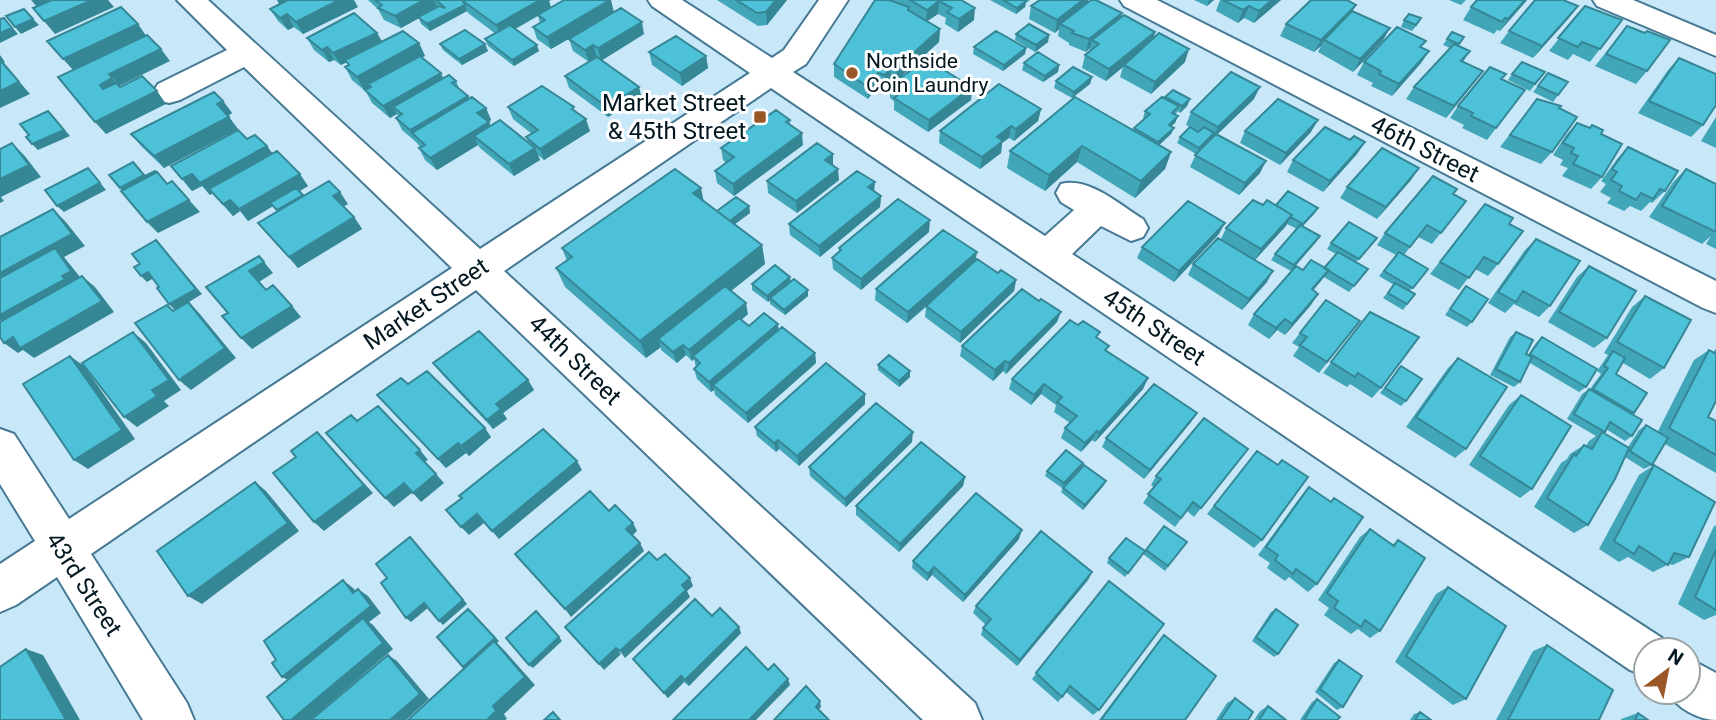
<svg xmlns="http://www.w3.org/2000/svg" width="1716" height="720" font-family="Roboto,sans-serif">
	<style>
		.lines { fill: none; stroke-linecap: round; stroke-linejoin: round }
		.minor-casing { stroke: #467994; stroke-width: 4 }
		.minor { fill: #fff; fill-rule: evenodd }
		.wall { fill: #42a6b9 }
		.shaded-wall { fill: #368796 }
		.building { fill: #4dc1d7; stroke: #368796; stroke-width: 2 }
		.poi-dot { fill: #9a5727; stroke: #fff; stroke-width: 2.5 }
		.labels { text-anchor: middle; dominant-baseline: central; stroke-width: 6; stroke-linejoin: round; paint-order: stroke }
		.far-poi-label { font-size: 21px; fill: #031721; stroke: #fff; text-anchor: start }
		.poi-label { font-size: 24px; fill: #031721; stroke: #fff; text-anchor: end }
		.street-label { font-size: 24px; fill: #031721; stroke: #fff }
	</style>
	<rect width="100%" height="100%" fill="#c8e8f9"/>
	<g class="lines">
		<defs>
			<path id="minor" d="M177 0H208L480 249 750 73 652 6 648 0H682L772 58 784 50 819 0H848L806 64 793 72 1045 236 1074 210 1061 202 1056 193 1061 184C1088 176 1120 205 1143 219L1148 228 1143 237 1131 241 1101 226 1072 254 1662 638 1668 650H1646V677L1630 670 771 88 504 271 975 703 982 720H923L476 290 91 554 187 703 194 720H143L57 577 16 605 0 612V564L35 541 0 484V429L14 434 69 519 452 268 244 67 180 100 169 103 158 100 153 92 158 84 227 50Z
				M1120 0H1157L1716 281V313L1703 308 1124 6Z
				M1593 0H1633L1716 35V56L1597 6Z
				M1688 658 1716 673V720C1700 720 1675 708 1669 692H1688Z"/>
		</defs>
		<!-- minor casing -->
		<use href="#minor" class="minor-casing"/>
		<!-- minor -->
		<use href="#minor" class="minor"/>
	</g>
	<!-- wall -->
	<path class="wall" d="M368 0H551L549 1 551 7 614 12 644 34 602 60 642 99 625 110 622 108 608 117 569 88 565 76 589 62 573 51 569 39 551 49 537 39 533 27 540 23 538 16 515 29 539 51 514 66 488 46 485 39 496 34 468 13 467 11 430 31 421 24 419 18 401 28 384 20 378 9Z
		M717 0H787L767 25 758 26Z
		M892 0H961L974 20 958 32 945 24 946 18 938 14 927 21 940 29 939 42 896 81 891 80 884 87 877 86 868 99 834 77V64Z
		M990 0H1030L1026 3 1025 7 1016 14Z
		M1040 0H1088L1087 3 1122 13 1121 17 1155 32 1154 38 1185 62 1151 94 1120 77 1123 67 1106 81 1082 68 1085 55 1089 52 1090 48 1086 52 1069 45V43L1058 36 1059 29 1055 33 1029 19 1031 6Z
		M1194 0H1214L1207 6Z
		M1220 0H1281L1254 23 1244 18 1238 23 1216 11Z
		M1449 0H1466L1461 5Z
		M1527 0 1500 31 1497 30 1494 34 1463 20 1471 7Z
		M1356 5 1352 11 1390 28 1383 40 1353 72 1318 52 1321 46 1314 52 1280 36 1286 24Z
		M1578 6 1568 19 1533 58 1500 43 1509 31Z
		M1585 6 1622 20 1590 62 1573 54 1568 60 1549 51Z
		M358 7 303 34 294 27 288 30 278 21 270 9Z
		M1404 20 1417 25 1412 31 1401 27Z
		M1627 26 1647 71 1636 84 1595 66Z
		M1452 32 1464 37 1458 46 1470 51 1463 62 1474 83 1446 118 1406 99 1414 87 1450 48 1443 45Z
		M377 33 382 42 419 43 425 56 422 57 441 73 443 78 456 81 460 90 469 99 486 108 491 120 488 122 491 126 528 142 526 137 532 134 513 119 508 107 575 111 590 131 544 160 538 155 540 160 514 176 480 148 478 145 437 170 425 160 419 148 420 147 416 142 402 130 396 118 398 116 397 114 390 118 372 103 365 90 370 87 364 90 352 80 345 67 348 65 347 62 341 65 334 60 329 62 314 50 307 38Z
		M1016 34 1049 35 1048 42 1035 52 1015 40Z
		M1426 41 1421 47 1429 51 1421 63 1392 96 1371 86 1373 83 1357 75 1364 62Z
		M440 44H485L488 51 462 65 443 50Z
		M974 47 1026 48 1025 54 1003 71 973 54Z
		M649 52 706 56 708 68 682 86 652 65Z
		M1679 58 1703 125 1691 137 1638 113 1668 70Z
		M1024 63 1059 65 1058 72 1043 82 1022 70Z
		M942 65 941 68 972 87 971 100 928 132 894 110V101L890 98V85Z
		M1545 72 1530 91 1508 80 1512 74Z
		M1548 73 1568 82 1553 102 1533 92Z
		M1092 77 1090 84 1072 98 1054 88 1056 81Z
		M1502 80 1525 90 1487 140 1462 128 1464 125 1450 118 1458 106Z
		M1165 97 1190 99 1187 106 1180 113 1178 111 1175 115 1178 116 1175 123 1171 126 1174 128 1171 134 1159 145 1171 152 1165 169 1135 198 1077 162 1045 191 1007 168 1010 151 1134 131V128L1145 119 1143 118 1145 111 1164 98Z
		M1254 99 1217 135 1260 173 1239 195 1190 167 1196 154 1177 143 1180 137 1199 132 1186 125 1191 112Z
		M1537 99 1559 108 1552 152 1541 164 1500 147Z
		M223 101 232 113 228 116 238 129 164 168 141 146 131 134Z
		M1041 109 1038 121 1014 141 1009 138 1002 143 1001 153 980 169 939 143 940 131Z
		M1716 117V148L1701 141Z
		M790 120V125L803 145 734 196 717 183 715 171 726 163 723 160 721 148Z
		M1577 123 1589 128 1592 125 1601 134 1602 177 1591 189 1562 176 1568 168 1560 165 1563 160 1553 155 1566 135Z
		M1245 131 1311 132 1280 165 1240 143Z
		M247 139 267 146 272 154 308 186 300 191 304 196 348 204 343 206 354 217 362 229 298 268 258 223 277 211 273 206 248 221 240 211 233 216 212 193 210 195 202 186 192 191 171 166Z
		M1350 140 1365 142 1357 154 1323 192 1287 172 1293 160Z
		M1628 147 1665 191 1652 203 1650 202 1641 211 1630 206 1624 211 1607 203 1611 198 1600 192 1606 184 1601 181 1617 159Z
		M1686 169 1715 183 1716 182V249L1706 244 1711 236 1702 244 1649 217 1674 181Z
		M839 180 797 213 768 193 767 181Z
		M1411 180 1377 219 1340 198 1347 187Z
		M874 191 881 196 880 207 820 257 790 235 789 224Z
		M1453 194 1466 201 1432 244 1418 237 1404 255 1428 269 1410 291 1415 294 1403 310 1383 298 1394 285 1379 276 1396 255 1377 245 1385 233Z
		M704 201 717 211 749 206 750 213 735 224 762 245 765 264 731 291 748 314 741 320 749 326 779 329 815 353 816 363 748 423 715 395 714 390 711 392 697 379 694 369 696 367 694 359 692 361 686 355 677 363 661 350V347L646 358 565 287 556 268 567 261 562 248Z
		M1263 205H1276L1318 208 1314 214 1302 227 1320 236 1316 242 1291 271 1271 260 1275 254 1297 229 1287 224 1255 260 1267 282 1242 310 1188 275 1193 264 1221 239 1226 228Z
		M1476 216 1498 264 1488 276 1475 269 1459 290 1430 274Z
		M929 232 861 290 833 269 832 258 839 252V248Z
		M1219 234 1174 282 1137 258 1142 247Z
		M1536 239 1550 306 1539 317 1514 304 1505 313 1488 303 1525 250Z
		M1331 243 1372 244 1356 262 1368 269 1349 292 1324 277 1313 290 1311 305 1285 335 1277 330 1269 339 1248 325 1254 314 1303 270 1324 268 1336 254 1327 249Z
		M977 252 975 261 998 273 1016 280 1014 291 960 343 925 317 926 307 907 323 875 300 876 289Z
		M1589 266 1607 338 1594 348 1548 322 1577 277Z
		M791 281 808 296 785 315 770 304V300L768 302 752 290V284Z
		M1466 286 1472 322 1467 327 1445 315Z
		M1645 296 1664 368 1650 379 1623 363 1616 374 1634 413 1633 414 1632 436 1625 441 1606 429 1604 433 1628 447 1639 430 1646 425 1658 431 1694 360 1709 350 1713 352 1716 349V402L1708 417 1716 421V473L1665 444 1652 465 1644 469 1625 457 1588 525 1574 533 1534 507 1561 463 1567 459 1570 454 1584 445 1586 446 1589 441 1596 436 1567 419 1582 394 1589 389H1590L1601 374 1597 371 1608 355 1604 353 1632 307Z
		M1370 312 1381 388 1372 398 1350 384 1347 387 1323 373Z
		M1360 321 1319 373 1293 356 1299 347 1292 343 1300 333Z
		M1057 322 1006 374 1003 371 993 381 960 356 962 346Z
		M1516 332 1526 354 1528 355 1536 343 1542 337 1586 387 1579 392 1530 363 1520 382 1514 387 1490 375 1510 337Z
		M1098 338 1107 351 1148 378 1143 389 1095 442 1092 440 1081 452 1061 438 1065 428 1070 423 1054 412 1056 405 1041 394 1031 405 1009 389 1012 379Z
		M1458 358 1466 449 1455 458 1406 427 1448 368Z
		M433 363 528 380 534 390 503 413 507 419 493 429 441 373Z
		M878 365 910 377 899 387 878 370Z
		M1401 366 1406 401 1401 406 1380 393Z
		M408 384 491 437 469 456 466 453 446 468 377 395Z
		M865 394V404L799 466 779 449 776 452 757 436 755 427Z
		M1521 395 1532 489 1520 498 1469 465 1509 405Z
		M1191 422 1144 479 1102 447 1106 438Z
		M912 442 846 507 810 476 809 467Z
		M1248 449 1194 517 1187 511 1175 527 1143 503 1154 487 1151 485 1156 476Z
		M1257 451 1262 540 1254 548 1207 514Z
		M1654 465 1689 557 1673 565 1669 564 1653 572 1628 557 1619 562 1599 549 1639 475Z
		M1081 467 1062 488 1045 476 1047 471Z
		M965 477 963 486 899 552 856 515V506Z
		M1104 485 1083 510 1061 492 1063 488Z
		M1309 487 1330 502 1334 498 1317 584 1308 592 1289 577 1285 581 1267 568 1270 563 1258 555 1301 496Z
		M1716 525V615L1704 620 1678 604 1714 526Z
		M1164 526 1187 542 1165 571 1143 554 1125 577 1107 563 1109 558 1145 551Z
		M1370 529 1392 545 1398 540 1380 631 1370 638 1358 629 1351 634 1324 615 1329 608 1318 600 1360 537Z
		M1019 539 963 602 932 575 927 581 912 568 913 561Z
		M1092 572 1088 580 1017 666 981 635 983 628 986 625 973 613 976 606Z
		M1109 581 1099 710 1093 715 1066 692 1058 702 1032 679Z
		M1448 587 1466 699 1453 705 1395 662 1436 594Z
		M1276 609 1278 654 1274 657 1252 641 1271 612Z
		M712 616 741 633 689 686 684 682 668 698 633 659Z
		M1164 635 1185 720H1099L1158 642Z
		M1547 645 1599 720H1496L1533 651Z
		M1339 660 1343 707 1337 710 1315 692 1334 663Z
		M1235 698 1248 720H1216L1227 703Z
		M1317 699 1337 720H1300L1312 702Z
		M1268 706 1286 720H1254L1260 711Z
		M1420 712 1431 720H1410L1414 714Z
		M1638 713 1648 720H1621V719Z"/>
	<!-- shaded-wall -->
	<path class="shaded-wall" d="M31 0H56L38 8Z
		M92 0H108L114 7 55 34 44 21Z
		M277 0H287L279 4Z
		M339 0H354L358 7 303 34 296 22Z
		M424 0H434L438 8 401 28 395 16Z
		M540 0H551L549 1 551 8 501 37 496 25Z
		M611 0 614 12 551 49 547 37Z
		M776 0H787L767 25 766 12Z
		M1083 0H1088L1086 9 1060 24 1059 29 1055 33 1057 20Z
		M1209 0H1214L1207 6Z
		M1272 0H1281L1254 23 1259 11Z
		M1525 0H1527L1500 31 1508 19Z
		M939 1 938 14 926 22 927 10Z
		M1026 1 1025 7 1016 14 1017 8Z
		M465 5 467 11 430 31 427 24Z
		M1356 5 1349 17 1324 40 1321 46 1314 52 1321 40Z
		M1249 6 1244 18 1238 23 1243 10Z
		M1578 6 1568 19 1533 58 1542 46Z
		M975 8 974 20 958 32 959 19Z
		M1122 13 1118 26 1092 40 1090 48 1086 52 1089 39Z
		M287 14 294 27 288 30 280 18Z
		M4 18 18 34 0 43V33Z
		M33 19 39 25 21 34 15 27Z
		M642 22 644 34 601 61 598 48Z
		M138 24 147 37 74 71 63 59Z
		M1390 28 1383 40 1353 72 1360 59Z
		M940 29 939 42 896 81 897 68Z
		M1155 32 1152 44 1124 65 1123 67 1106 81 1109 69Z
		M377 33 384 45 341 65 333 53Z
		M1049 35 1048 42 1035 52 1036 45Z
		M419 43 425 56 370 86 368 84 370 87 364 90 357 77Z
		M485 44 488 51 462 65 459 59Z
		M537 45 539 51 514 66 512 60Z
		M593 45 597 58 589 62 585 50Z
		M327 47 334 60 329 62 322 50Z
		M1026 48 1025 54 1003 71 1004 65Z
		M161 49 170 61 119 86 109 74Z
		M1189 49 1185 62 1151 94 1155 82Z
		M1429 51 1421 63 1392 96 1399 84Z
		M0 55 5 62 3 63 30 94 0 108Z
		M706 56 708 68 682 86 680 73Z
		M1059 65 1058 72 1043 82 1045 76Z
		M891 68V80L884 87 885 75Z
		M1483 71 1474 83 1446 118 1454 106Z
		M441 73 446 85 393 107 397 114 390 118 383 106Z
		M878 73 877 86 868 99V87Z
		M1092 77 1090 84 1072 98 1074 92Z
		M112 78 123 91 110 97 100 85Z
		M639 87 642 99 625 110 621 98Z
		M972 87 971 100 928 132 929 120Z
		M1260 87 1254 99 1212 139 1218 127Z
		M157 91 166 104 106 134 95 122Z
		M468 96 473 108 412 133 416 142 410 130Z
		M619 96 622 108 608 117 604 105Z
		M1190 99 1187 106 1180 113 1182 106Z
		M223 101 232 113 226 117 217 104Z
		M486 108 491 120 483 125 477 113Z
		M1041 109 1038 121 1014 141 1016 129Z
		M1178 116 1175 123 1166 131 1169 125Z
		M54 117 70 136 38 150 32 144Z
		M229 117 238 129 164 168 154 156Z
		M586 119 590 131 544 160 540 149Z
		M1318 120 1311 132 1280 165 1286 153Z
		M489 122 494 135 474 136 478 145 437 170 430 158Z
		M1011 126 1009 138 1002 143 1001 153 980 169 982 157 997 137Z
		M1174 128 1171 134 1156 148 1158 142Z
		M802 133 803 145 734 196 733 184Z
		M1214 133 1212 139 1196 154 1199 148Z
		M1365 142 1357 154 1323 192 1330 181Z
		M12 143 24 155 41 177 1 197 4 201 0 203V179Z
		M267 146 276 158 210 195 200 183Z
		M1082 146 1077 162 1045 191 1049 175Z
		M535 148 540 160 514 176 509 164Z
		M1171 152 1165 169 1135 198 1141 181Z
		M833 154V166L825 160Z
		M1266 161 1260 173 1239 195 1245 183Z
		M133 162 150 181 125 195 120 188Z
		M88 168 106 190 64 212 57 206Z
		M1419 168 1411 180 1377 219 1386 207Z
		M838 169 839 180 797 213 796 201Z
		M192 174 202 186 192 191 182 179Z
		M300 174 308 186 274 206 270 203 273 206 248 221 239 209Z
		M875 182 874 194 868 187Z
		M701 188 705 207 693 193Z
		M340 192 348 204 341 208 333 196Z
		M881 196 880 207 820 257 819 246Z
		M189 200 200 212 158 233 147 222Z
		M230 200 240 211 233 216 223 204Z
		M749 206 750 213 727 230 726 224Z
		M1318 208 1314 214 1299 230 1303 224Z
		M53 209 65 221 85 246 64 257 84 282 11 328 0 320V273Z
		M1292 215 1286 226 1255 260 1261 249Z
		M354 217 362 229 298 268 289 257Z
		M930 220 929 232 861 290V279Z
		M1225 223 1219 234 1174 282 1179 271Z
		M1320 236 1316 242 1291 271 1294 265Z
		M156 240 202 294 189 302 199 313 236 358 191 390 179 380 175 310 169 304Z
		M762 245 765 264 664 344 658 339 661 347 646 358 640 341Z
		M977 252 975 263 907 323 908 312Z
		M264 262 273 273 259 282 249 271Z
		M1329 270 1321 281 1305 300 1312 289Z
		M1273 271 1267 282 1242 310 1249 299Z
		M148 272 154 278 147 282 141 276Z
		M82 276 95 287 114 312 34 358 23 350 18 353 4 343Z
		M790 277 791 283 768 302 767 296Z
		M1016 280 1014 291 960 343 961 332Z
		M808 290V296L785 315 784 310Z
		M1318 294 1311 305 1285 335 1292 324Z
		M746 303 748 314 737 324 693 356 694 359 692 361 689 350Z
		M292 306 301 317 252 349 241 338Z
		M1061 312 1057 322 1006 374 1009 363Z
		M1285 319 1277 330 1269 339 1276 328Z
		M778 324 779 334 713 385 714 390 711 392 709 382Z
		M133 332 146 343 181 390 164 401 169 406 137 427 124 417 152 390Z
		M683 345 686 355 677 363 673 352Z
		M815 353 816 363 748 423 746 413Z
		M70 356 84 366 135 439 88 469 74 460Z
		M1005 361 1003 371 993 381 995 370Z
		M910 371V377L899 387V381Z
		M1148 378 1143 389 1095 442 1099 433Z
		M528 380 534 390 503 413 507 419 493 429 487 420 496 404Z
		M1044 384 1041 394 1031 405 1034 395Z
		M865 394V404L799 466 797 456Z
		M1197 413 1191 422 1144 479 1150 470Z
		M485 428 491 437 469 456 461 446Z
		M1097 431 1092 440 1081 452 1085 443Z
		M317 432 373 493 324 531 314 522Z
		M913 432 912 442 846 507 845 499Z
		M778 440 779 449 776 452 774 443Z
		M458 443 466 453 446 468 438 459Z
		M420 450 428 460 424 462 416 453Z
		M577 461 582 470 499 539 492 531Z
		M1083 463 1081 467 1062 488 1064 483Z
		M436 474 444 483 421 502 413 493Z
		M965 477 963 486 899 552 900 544Z
		M1106 481 1104 485 1083 510 1085 505Z
		M255 482 266 491 299 531 202 604 188 596Z
		M404 483 413 492 394 507 385 498Z
		M477 514 484 523 469 535 461 527Z
		M633 523 637 531 631 537 626 529Z
		M1022 530 1019 539 963 602 965 595Z
		M410 537 467 604 443 625 439 621Z
		M640 543 644 551 571 617 565 609Z
		M934 567 932 575 927 581 928 574Z
		M1092 572 1088 580 1017 666 1020 660Z
		M690 578 693 586 687 591 690 597 625 658 620 651 682 585Z
		M343 580 353 588 363 600 353 593Z
		M358 589 368 596 381 613 369 622 373 625 393 649 310 720H291L294 683 282 677Z
		M424 603 429 607 411 622 406 618Z
		M472 612 499 641 497 643 504 650 535 685 504 714 507 719 505 720H487L493 706 467 670 463 667Z
		M739 627 741 633 689 686 685 680Z
		M559 637 562 641 533 668 529 665Z
		M616 648 621 654 604 670 599 664Z
		M26 649 43 655 80 720H66Z
		M388 655 397 661 429 699 406 720H390Z
		M681 676 684 682 668 698 664 693Z
		M788 679 790 685 756 720H749Z
		M820 701 821 707 816 712V707Z"/>
	<!-- building -->
	<path class="building" d="M52 0H92L44 21 33 8Z
		M288 0H339L296 22 287 14 280 18 270 9Z
		M375 0H424L395 16 378 8 382 5Z
		M436 0H464L463 1 465 5 427 24 418 17 439 6 445 8Z
		M464 0H540L496 25 463 1Z
		M564 0H610L547 37 533 27 545 20 538 15Z
		M736 0H776L766 12 757 13Z
		M875 0H889L909 7 908 10 940 29 897 68H891L885 75 878 73 868 87 834 64Z
		M910 0H961L975 8 959 19 947 12 952 8 939 1 927 10Z
		M1003 0H1025L1026 1 1017 8Z
		M1040 0H1083L1057 20 1031 6Z
		M1091 0H1096L1122 13 1089 39 1072 33 1074 31 1060 24Z
		M1223 0H1272L1259 11 1249 6 1243 10Z
		M1311 0H1347L1356 5 1321 40 1286 24Z
		M1477 0H1525L1508 19 1505 18 1502 22 1471 7Z
		M1535 0H1563L1578 6 1542 46 1509 31Z
		M1585 6 1622 20 1600 49 1582 42 1578 47 1558 38Z
		M121 7 138 24 63 59 47 41Z
		M621 8 642 22 598 48 593 45 585 50 569 39Z
		M24 9 33 19 15 27 6 16Z
		M1352 11 1390 28 1360 59 1324 40Z
		M354 13 377 33 333 53 327 47 322 50 307 38Z
		M1409 14 1421 18 1416 25 1404 20Z
		M1124 15 1155 32 1109 69 1085 55 1099 44 1092 40Z
		M4 18 12 28 0 33V19Z
		M1029 24 1049 35 1036 45 1016 34Z
		M510 25 537 45 512 60 485 39Z
		M1627 26 1645 33 1647 31 1670 40 1647 71 1606 54Z
		M1397 27 1426 41 1420 47 1429 51 1399 84 1379 74 1381 71 1364 62Z
		M465 30 485 44 459 59 440 44Z
		M403 31 419 43 357 77 345 67 349 65 345 60Z
		M996 31 1026 48 1004 65 974 47Z
		M1452 32 1464 37 1459 44 1447 39Z
		M1159 33 1189 49 1155 82 1124 65Z
		M147 35 161 49 109 74 112 78 100 85 103 89 116 83 120 87 142 76 157 91 95 122 58 77Z
		M676 36 706 56 680 73 649 52Z
		M1454 44 1470 51 1461 61 1483 71 1454 106 1414 87Z
		M1038 52 1059 65 1045 76 1024 63Z
		M420 56 441 73 383 106 365 90 371 87 368 84Z
		M597 57 639 87 621 98 619 96 604 105 565 76Z
		M930 57 942 65 939 67 972 87 929 120 894 98 901 93 890 85Z
		M1679 58 1716 74V105L1703 125 1649 101Z
		M2 62 19 82 0 91V63Z
		M1522 62 1545 72 1535 84 1512 74Z
		M1073 67 1092 77 1074 92 1056 81Z
		M1490 67 1506 74 1501 79 1525 90 1496 128 1471 116 1473 113 1458 106Z
		M1231 72 1260 87 1218 127 1191 112Z
		M1548 73 1568 82 1558 95 1538 86Z
		M449 75 456 81 452 83 468 96 410 130 396 118 402 114 393 107Z
		M999 84 1041 109 1016 129 1011 126 997 137 1003 141 982 157 940 131Z
		M542 86 574 107 572 109 586 119 540 149 526 137 538 130 508 107Z
		M1173 90 1190 99 1182 106 1165 97Z
		M214 92 223 101 217 104 229 117 154 156 131 134Z
		M472 97 486 108 477 113 489 122 430 158 419 148 425 145 412 133Z
		M1075 97 1171 152 1141 181 1082 146 1049 175 1010 151Z
		M1162 97 1179 106 1172 113 1178 116 1169 125 1174 128 1158 142 1134 128 1150 114 1145 111Z
		M1278 99 1318 120 1286 153 1245 131Z
		M1537 99 1561 106 1559 108 1577 117 1552 152 1510 135Z
		M776 110 790 120 786 122 802 133 733 184 715 171 734 157 721 148Z
		M48 111 64 130 32 144 26 137 29 135 20 124Z
		M500 120 535 148 509 164 474 136Z
		M1577 123 1590 128 1592 125 1603 130 1601 134 1622 144 1602 177 1573 164 1578 156 1571 153 1574 148 1563 143Z
		M1190 127 1198 132 1204 127 1214 133 1199 148 1180 137Z
		M1325 127 1350 140 1354 136 1365 142 1330 181 1293 160Z
		M238 130 247 139 255 135 267 146 200 183 192 174 182 179 171 166Z
		M1216 134 1266 161 1245 183 1195 155Z
		M12 143 29 165 0 179V149Z
		M817 143 833 154 825 160 838 169 796 201 767 181Z
		M1628 147 1678 171 1665 191 1660 189 1653 199 1641 193 1636 200 1619 191 1622 186 1611 180 1617 172 1612 169Z
		M1382 148 1419 168 1386 207 1347 187Z
		M277 151 300 174 239 209 230 200 223 204 209 189Z
		M133 162 144 175 120 188 109 175Z
		M88 168 100 183 57 206 45 190Z
		M675 169 701 188 693 193 762 245 640 341 556 268 572 257 562 248Z
		M1686 169 1716 184V232L1662 206Z
		M155 171 156 172 144 178 143 177Z
		M857 171 875 182 868 187 881 196 819 246 789 224Z
		M157 172 167 184 172 181 189 200 147 222 121 191Z
		M1433 176 1457 189 1453 194 1466 201 1441 233 1427 225 1410 247 1385 233Z
		M329 181 340 192 333 196 354 217 289 257 258 223Z
		M296 188 303 195 277 210 270 203Z
		M1288 191 1318 208 1303 224 1291 217 1292 215 1276 205Z
		M736 197 749 206 730 221 717 211Z
		M898 199 930 220 861 279 832 258 841 250 839 248Z
		M1253 200 1263 205 1267 200 1292 215 1261 249 1226 228Z
		M1188 201 1225 223 1179 271 1142 247Z
		M1485 204 1513 218 1509 224 1523 231 1498 264 1484 257 1469 278 1440 262Z
		M53 209 72 234 0 273V237Z
		M1349 222 1377 238 1359 259 1331 243Z
		M1300 225 1320 236 1294 265 1275 254Z
		M943 230 977 252 908 312 876 289Z
		M1218 238 1273 271 1249 299 1193 264Z
		M1536 239 1580 261 1550 306 1523 291 1516 302 1498 292Z
		M156 240 196 289 169 304 157 288 159 287 148 272 141 276 134 267 140 264 132 254Z
		M55 248 71 271 62 276 65 279 0 315V278Z
		M1338 252 1368 269 1354 286 1324 268Z
		M1399 252 1428 269 1413 288 1384 271Z
		M259 256 264 262 249 271 266 290 273 285 292 306 241 338 222 316 228 313 206 287Z
		M977 259 998 273 1001 270 1016 280 961 332 926 306Z
		M1311 260 1329 270 1312 289 1318 294 1292 324 1285 319 1276 328 1254 314 1296 266 1303 270Z
		M775 265 790 277 767 296 752 284Z
		M1589 266 1636 291 1607 338 1559 312Z
		M82 276 102 301 20 348 13 337 4 343 0 337V322Z
		M794 279 808 290 784 310 770 298Z
		M1395 283 1415 294 1407 304 1388 293Z
		M725 286 746 303 689 350 683 345 673 352 658 339Z
		M1466 286 1488 299 1472 322 1450 309Z
		M1022 289 1039 301 1041 299 1061 312 1009 363 1005 361 995 370 962 346Z
		M1645 296 1691 320 1664 368 1617 342Z
		M1326 300 1360 321 1327 362 1300 345 1307 337 1300 333Z
		M188 302 225 348 179 380 135 323 167 305 173 311Z
		M1370 312 1419 337 1381 388 1358 373 1355 377 1331 362Z
		M764 313 778 324 709 382 694 369 700 363 693 356 739 318 749 326Z
		M1070 320 1078 325 1083 321 1100 332 1096 337 1109 346 1105 350 1148 378 1099 433 1097 431 1085 443 1065 428 1077 416 1057 402 1062 397 1044 384 1034 395 1012 379Z
		M782 327 815 353 746 413 713 385Z
		M479 331 528 380 496 404 501 409 487 420 433 363Z
		M133 332 169 380 152 390 157 396 124 417 82 363Z
		M1516 332 1533 340 1526 354 1532 357 1520 382 1496 369Z
		M1542 337 1597 369 1586 387 1530 354Z
		M1709 350 1716 354V401L1708 417 1716 421V455L1669 428Z
		M1613 351 1625 358 1616 374 1647 393 1634 413 1593 389 1608 368 1604 366Z
		M889 355 910 371 899 381 878 365Z
		M70 356 122 430 74 460 23 384Z
		M1458 358 1507 387 1466 449 1416 417Z
		M826 363 865 394 797 456 778 440 774 443 755 427Z
		M1401 366 1422 379 1406 401 1385 388Z
		M427 371 485 428 461 446 458 443 438 459 377 395 401 378 408 384Z
		M1154 384 1197 413 1150 470 1106 438Z
		M1589 389 1642 420 1632 436 1610 422 1605 432 1574 414Z
		M1521 395 1571 426 1532 489 1480 456Z
		M876 403 913 432 845 499 809 467Z
		M378 406 420 450 416 453 436 474 413 493 404 483 385 498 326 433 351 415 357 421Z
		M1204 418 1248 449 1201 508 1193 502 1181 518 1148 494 1161 479 1156 476Z
		M1646 425 1668 438 1652 465 1630 451Z
		M543 429 577 461 492 531 477 514 461 527 446 510 462 498 459 496Z
		M317 432 364 485 314 522 273 473 296 457 291 451Z
		M1602 432 1629 448 1615 479 1588 525 1547 498 1574 454 1576 456 1584 445 1592 449Z
		M921 442 965 477 900 544 856 506Z
		M1066 450 1083 463 1064 483 1047 471Z
		M1257 451 1278 465 1282 460 1308 477 1262 540 1214 506Z
		M1084 465 1106 481 1085 505 1063 488Z
		M1654 465 1715 502 1689 557 1674 553 1668 565 1639 546 1634 554 1614 541Z
		M255 482 288 523 188 596 157 551Z
		M1309 487 1331 502 1334 498 1363 517 1317 584 1296 569 1293 574 1275 560 1278 555 1266 547Z
		M590 491 609 511 615 505 633 523 626 529 640 543 565 609 515 554Z
		M976 493 1022 530 965 595 934 567 928 574 913 561Z
		M1164 526 1187 542 1168 566 1146 550Z
		M1370 529 1394 546 1398 540 1425 558 1380 631 1365 620 1361 627 1334 608 1338 601 1327 593Z
		M1041 531 1092 572 1020 660 983 628 991 619 976 606Z
		M410 537 463 600 439 621 424 603 406 618 381 583 387 578 376 564Z
		M1126 538 1145 551 1128 573 1109 558Z
		M1716 550V610L1695 597Z
		M649 552 657 560 665 554 690 578 682 585 686 590 620 651 616 648 599 664 565 627Z
		M343 580 353 593 358 589 371 606 282 677 272 663 276 660 264 641Z
		M1109 581 1164 624 1099 710 1070 686 1062 697 1036 673Z
		M1448 587 1506 626 1466 699 1406 656Z
		M695 599 712 616 720 608 739 627 685 680 681 676 664 693 633 659Z
		M468 609 495 638 463 667 437 637Z
		M1276 609 1298 625 1278 654 1256 637Z
		M536 611 559 637 529 665 506 638Z
		M363 618 383 643 291 720H284L267 697Z
		M1164 635 1216 676 1185 720H1101Z
		M494 641 525 677 493 706 496 711 487 720H408Z
		M1547 645 1613 690 1599 720H1508Z
		M746 647 768 670 774 664 788 679 749 720H673Z
		M26 649 66 720H0V667Z
		M388 655 420 694 390 720H311Z
		M1339 660 1362 676 1343 707 1320 689Z
		M806 686 820 701 816 707 829 720H774Z
		M1235 698 1253 712 1248 720H1220Z
		M1317 699 1340 717 1337 720H1304Z
		M1268 706 1286 720H1259Z
		M553 712 560 720H544Z
		M1420 712 1431 720H1415Z
		M1638 713 1648 720H1635Z"/>
	<!-- markers -->
	<g class="poi-dot">
		<circle cx="852" cy="73" r="7"/>
		<rect x="753" y="110" width="14" height="14" rx="3.5"/>
	</g>
	<g class="labels">
		<!-- far-poi labels -->
		<g class="far-poi-label">
			<text x="866" y="61">Northside<tspan x="866" dy="24">Coin Laundry</tspan></text>
		</g>
		<!-- poi labels -->
		<g class="poi-label">
			<text x="746" y="103">Market Street<tspan x="746" dy="28">&amp; 45th Street</tspan></text>
		</g>
		<!-- street labels -->
		<g class="street-label">
			<text transform="translate(1425 149) rotate(27)">46th Street</text>
			<text transform="translate(426 304) rotate(-34)">Market Street</text>
			<text transform="translate(1154 327) rotate(34)">45th Street</text>
			<text transform="translate(575 360) rotate(44)">44th Street</text>
			<text transform="translate(84 584) rotate(57)">43rd Street</text>
		</g>
	</g>
	<!-- north arrow -->
	<g transform="translate(1667 671) rotate(32)"><circle r="33" fill="#ffffff" stroke="#9aa2a6" stroke-width="2"/>
	<path d="M0-5L12 26L0 18L-12 26Z" fill="#9a5727"/>
	<text y="-10" font-size="19" font-weight="bold" text-anchor="middle" fill="#031721">N</text>
	</g>
</svg>
